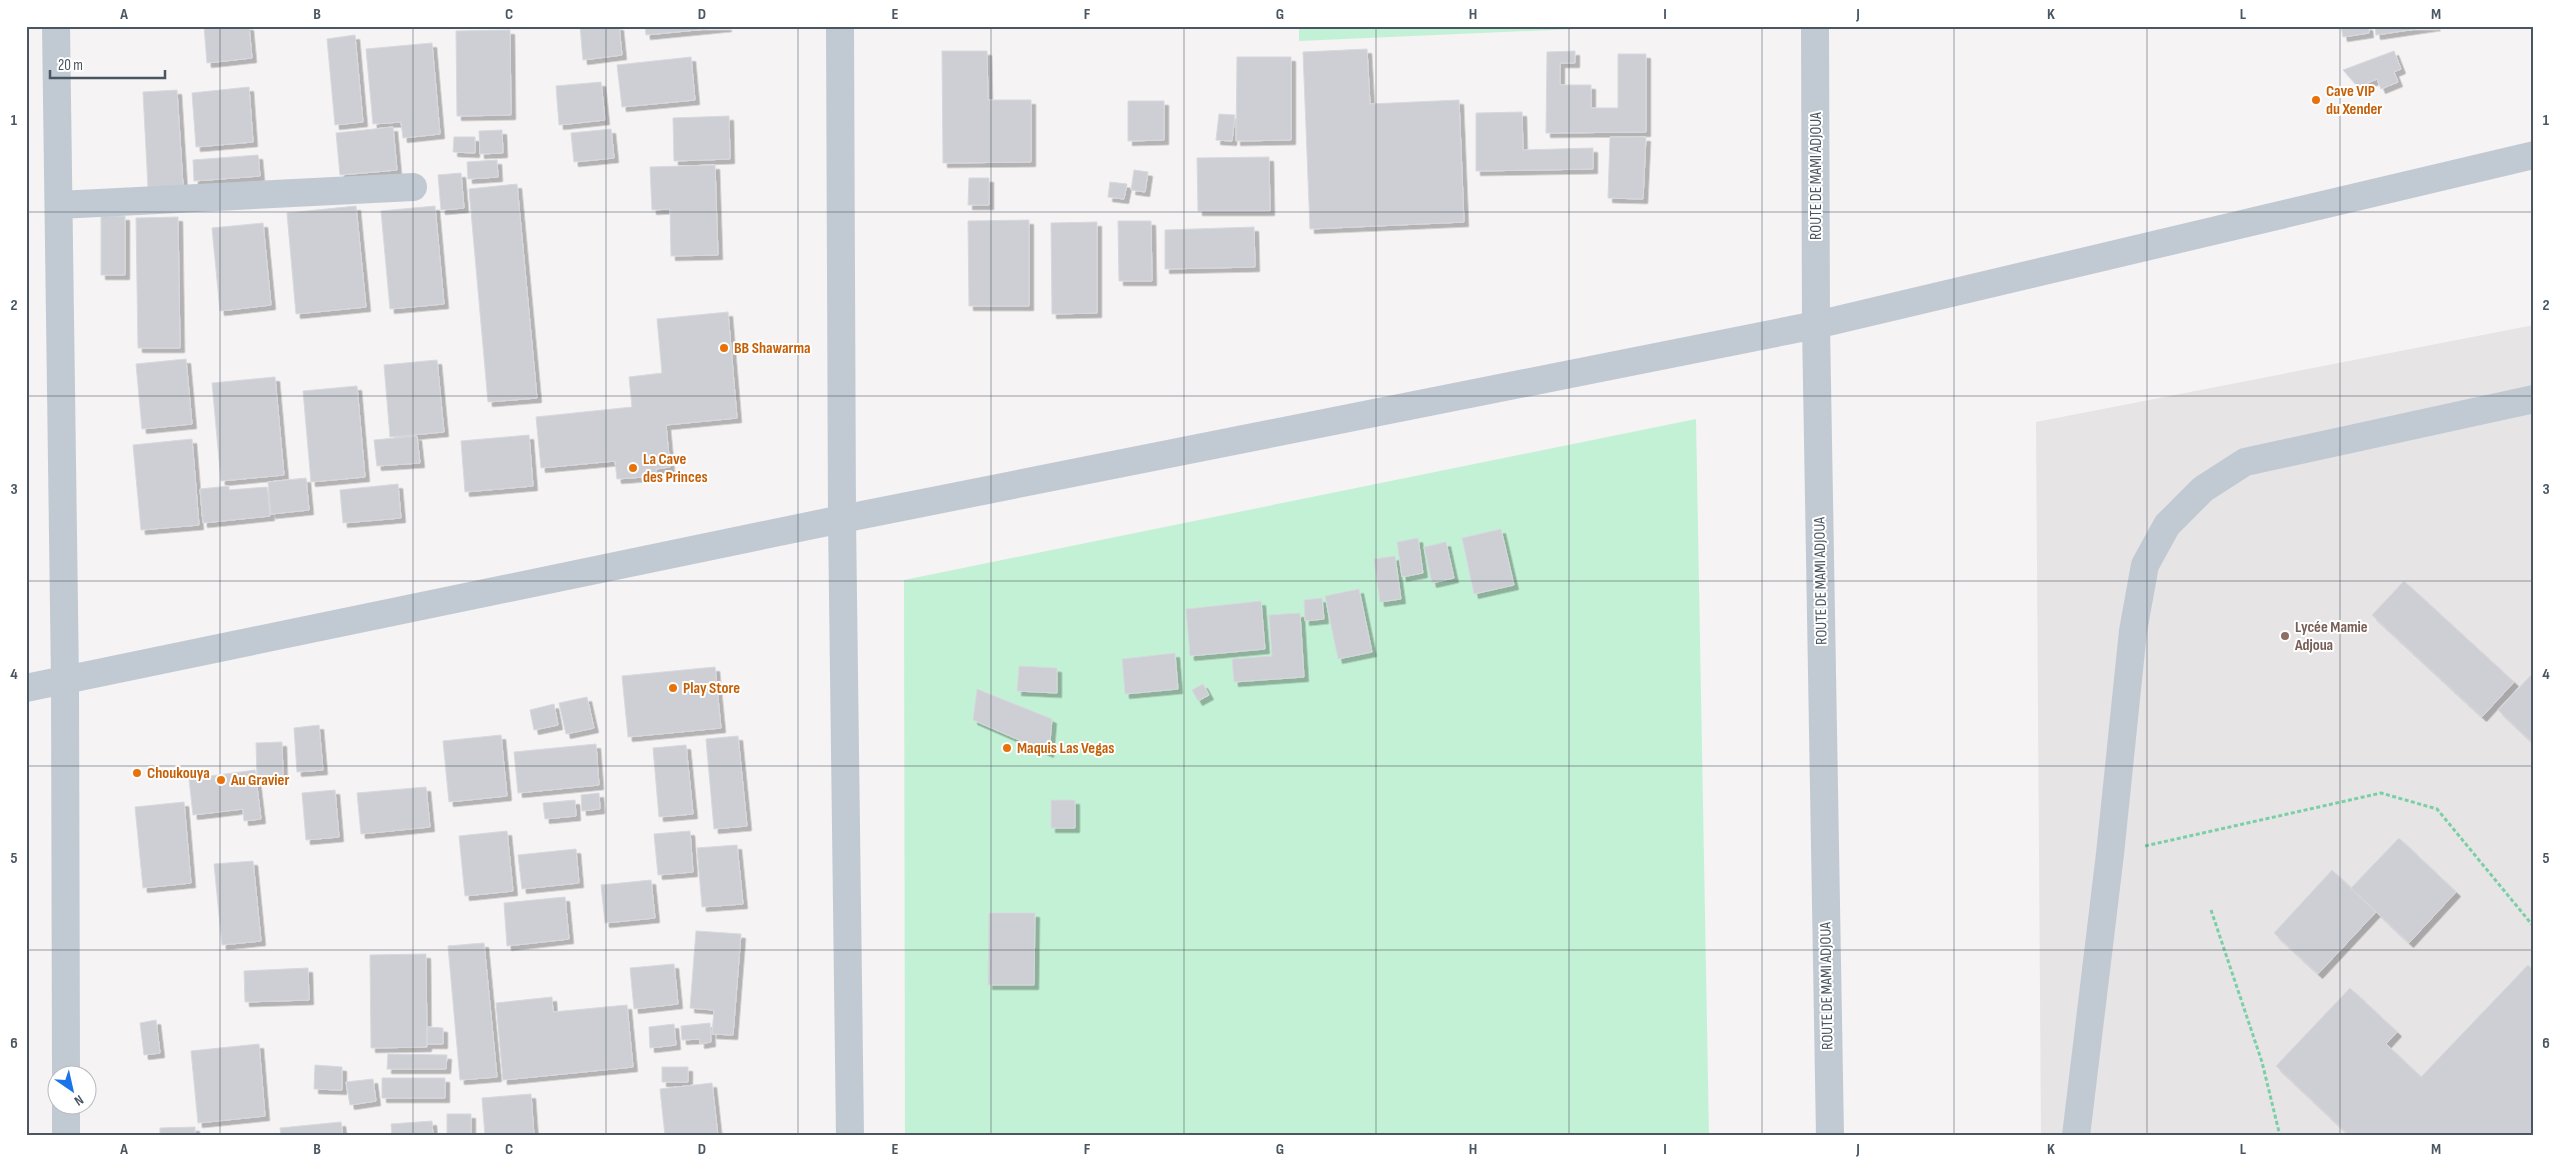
<svg xmlns="http://www.w3.org/2000/svg" width="2560" height="1162" font-family="'Sofia Sans Condensed',sans-serif">
	<style>
		.education { fill: #e6e4e5 }
		.green { fill: #c3f1d5 }
		.building { fill: #cdcfd5; stroke: #d7d9de; filter: url(#shadow) }
		.lines { fill: none; stroke-linecap: round; stroke-linejoin: round }
		.path { stroke: #7ad0a6; stroke-width: 3; stroke-dasharray: 4 2.5; stroke-linecap: butt }
		.minor { stroke: #c1cad2; stroke-width: 28 }
		.grid { fill: none; stroke: #4a5661; stroke-width: 1; stroke-opacity: 0.55 }
		.food-dot { fill: #e8710a; stroke: #fff; stroke-width: 2 }
		.education-dot { fill: #8d6e63; stroke: #fff; stroke-width: 2 }
		.labels { text-anchor: middle; dominant-baseline: central; stroke-width: 4; stroke-linejoin: round; paint-order: stroke }
		.food-label { font-size: 16px; font-weight: bold; fill: #c56008; stroke: #fff; text-anchor: start }
		.street-label { font-size: 16px; fill: #4a5661; stroke: #fff }
		.education-label { font-size: 16px; font-weight: bold; fill: #785e54; stroke: #fff; text-anchor: start }
		.neatline { fill: none; stroke: #4a5661; stroke-width: 2 }
		.grid-label { font-size: 16px; text-anchor: middle; font-weight: bold; fill: #4a5661 }
	</style>
	<defs>
		<filter id="shadow"><feDropShadow dx="4.5" dy="4.5" stdDeviation="0" flood-color="#0004"/></filter>
	</defs>
	<rect width="100%" height="100%" fill="#f5f3f3"/>
	<!-- education -->
	<path class="education" d="M2534 325V1136H2041L2036 422Z"/>
	<!-- green -->
	<path class="green" d="M1299 26H1642L1299 41Z
		M1696 419 1709 1136H905L904 580Z"/>
	<!-- building -->
	<path class="building" d="M204 26H249L252 58 207 63Z
		M580 26H619L622 55 583 60Z
		M645 26H727V27L646 35Z
		M2341 26H2368L2369 33 2343 37Z
		M2375 26H2436L2376 35Z
		M510 30 511 115 457 116 456 31Z
		M355 35 363 122 335 125 327 39Z
		M432 43 440 134 403 138 401 122 373 124 366 49Z
		M1367 49 1370 104 1459 100 1464 222 1310 229 1303 52Z
		M942 51H987L988 100H1031V162L943 163Z
		M1575 51V63H1560V85H1591V108H1618V54H1646V132L1546 133 1547 52Z
		M2394 51 2401 69 2394 72 2398 82 2381 89 2377 79 2358 87 2343 70Z
		M691 57 695 100 622 107 617 65Z
		M1237 57H1291V140L1236 141Z
		M601 82 605 120 559 125 556 86Z
		M249 87 253 142 196 147 192 93Z
		M177 90 183 186 148 188 143 92Z
		M1128 101H1164V140L1128 141Z
		M1522 112 1523 150 1593 148V169L1476 171V113Z
		M1219 114 1235 115 1232 141 1216 140Z
		M729 116 730 159 674 161 673 118Z
		M393 127 397 170 340 175 336 133Z
		M611 129 614 158 574 162 571 133Z
		M502 130 503 153 480 154 479 131Z
		M454 137H475V153L453 152Z
		M1610 137H1646L1643 199 1608 198Z
		M258 155 260 176 194 181 193 160Z
		M1269 157 1270 211H1198L1197 158Z
		M497 160 498 177 468 179 467 162Z
		M715 165 718 255 671 256 670 209 652 210 650 167Z
		M1134 170 1148 172 1145 192 1131 190Z
		M461 173 464 208 441 210 438 175Z
		M969 178H989V205H968Z
		M1110 182 1127 184 1124 199 1108 197Z
		M517 184 537 398 488 402 469 189Z
		M356 206 366 307 296 314 287 213Z
		M435 206 444 304 390 309 381 211Z
		M101 216H125V275H101Z
		M178 217 180 348H138L136 218Z
		M1029 220V306H969L968 221Z
		M1118 221H1151L1152 281H1119Z
		M1097 222V313L1052 314 1051 223Z
		M263 223 271 305 220 311 212 228Z
		M1254 227 1255 267 1165 269V230Z
		M728 312 737 418 666 425 670 467 656 469 657 476 617 479 615 461 541 468 536 417 632 407 629 377 662 373 657 319Z
		M186 359 192 424 142 429 136 364Z
		M437 360 444 432 390 437 384 365Z
		M275 377 284 475 221 481 212 383Z
		M357 386 365 477 311 482 303 391Z
		M529 435 533 486 465 492 461 441Z
		M417 436 420 463 377 466 374 440Z
		M192 439 199 525 141 530 133 445Z
		M306 478 309 510 271 514 268 482Z
		M398 484 401 518 343 523 340 490Z
		M229 486V490L267 487 270 516 203 523 200 489Z
		M1501 529 1514 585 1474 594 1462 538Z
		M1418 538 1423 573 1402 577 1397 542Z
		M1446 542 1454 578 1432 583 1424 547Z
		M1395 556 1401 599 1380 602 1374 559Z
		M2404 581 2514 682 2482 717 2372 615Z
		M1359 589 1372 652 1338 659 1325 596Z
		M1322 598 1324 619 1305 621 1304 600Z
		M1261 601 1265 649 1190 656 1186 609Z
		M1300 613 1304 677 1234 682 1232 659 1272 656 1269 615Z
		M1175 653 1178 689 1125 694 1122 659Z
		M1019 666 1057 668V693L1017 691Z
		M715 667 721 728 628 737 622 676Z
		M2534 672V744L2498 710Z
		M1203 684 1209 695 1198 701 1192 690Z
		M977 689 1052 719 1049 753 973 720Z
		M587 697 594 728 566 734 559 703Z
		M554 704 558 725 534 730 530 710Z
		M319 725 323 770 297 772 294 728Z
		M501 735 507 796 449 802 443 741Z
		M738 736 747 826 714 829 706 739Z
		M282 742 283 776 257 777 256 743Z
		M596 744 599 785 518 793 514 752Z
		M686 745 693 814 659 817 653 748Z
		M255 770 261 819 244 821 243 809 193 815 189 779Z
		M426 787 430 827 361 834 357 793Z
		M335 790 339 837 306 840 302 793Z
		M599 793 600 809 582 811 581 795Z
		M575 800 576 816 545 819 543 803Z
		M1051 800H1075V828H1051Z
		M184 802 191 883 143 888 135 807Z
		M507 831 513 891 465 896 459 836Z
		M690 831 693 872 658 875 654 834Z
		M2399 838 2456 892 2409 943 2351 888Z
		M737 845 743 904 702 907 697 848Z
		M576 849 579 883 522 889 518 855Z
		M253 861 261 941 222 945 214 864Z
		M2332 870 2376 912 2318 974 2274 933Z
		M651 880 655 918 605 923 601 885Z
		M565 897 569 939 507 946 504 903Z
		M989 913H1035L1034 985H988Z
		M696 931 741 934 733 1035 712 1034 714 1010 690 1008Z
		M484 943 497 1077 460 1080 448 946Z
		M426 954 427 1047 371 1048 370 955Z
		M674 964 678 1004 634 1009 630 968Z
		M2528 965 2534 971V1136H2350L2276 1066 2350 988 2397 1032 2386 1044 2421 1077Z
		M308 968 309 1000 245 1002 244 971Z
		M552 997 553 1012 627 1005 633 1067 503 1080 496 1003Z
		M156 1020 160 1053 144 1055 140 1023Z
		M710 1023 711 1042 700 1044V1039L682 1040 681 1026Z
		M674 1024 676 1045 650 1048 649 1027Z
		M428 1027 443 1028V1044H427Z
		M259 1044 265 1116 198 1123 191 1051Z
		M388 1054 447 1055 446 1069H387Z
		M315 1065 342 1067V1090L314 1089Z
		M662 1067H688V1082H662Z
		M382 1078H445V1098H382Z
		M373 1079 376 1101 350 1105 346 1082Z
		M712 1083 718 1136H665L660 1089Z
		M531 1094 534 1136H485L482 1098Z
		M447 1114H471V1136H447Z
		M432 1121 433 1136H392L391 1124Z
		M341 1122 343 1136H281L280 1128Z
		M195 1127V1136H160V1128Z"/>
	<g class="lines">
		<!-- path -->
		<path class="path" d="M2145 846 2381 793 2437 809 2534 927
			M2211 910 2262 1062 2280 1136"/>
		<!-- minor -->
		<path class="minor" d="M56 26 65 681 66 1074
			M840 26 842 519 850 1136
			M1815 26 1816 325 1830 1136
			M59 205 413 187
			M26 688 842 519 1816 325 2534 155
			M66 1104V1136
			M2076 1136 2110 854 2133 631 2145 565 2167 525 2203 489 2245 462 2534 399"/>
	</g>
	<!-- grid -->
	<path class="grid" d="M220 26V1136M413 26V1136M606 26V1136M798 26V1136M991 26V1136M1184 26V1136M1376 26V1136M1569 26V1136M1762 26V1136M1954 26V1136M2147 26V1136M2340 26V1136M26 212H2534M26 396H2534M26 581H2534M26 766H2534M26 950H2534"/>
	<!-- markers -->
	<g class="food-dot">
		<circle cx="2316" cy="100" r="5"/>
		<circle cx="724" cy="348" r="5"/>
		<circle cx="633" cy="468" r="5"/>
		<circle cx="673" cy="688" r="5"/>
		<circle cx="1007" cy="748" r="5"/>
		<circle cx="137" cy="773" r="5"/>
		<circle cx="221" cy="780" r="5"/>
	</g>
	<circle class="education-dot" cx="2285" cy="636" r="5"/>
	<g class="labels">
		<!-- food labels -->
		<g class="food-label">
			<text x="2326" y="91">Cave VIP<tspan x="2326" dy="18">du Xender</tspan></text>
			<text x="734" y="348">BB Shawarma</text>
			<text x="643" y="459">La Cave<tspan x="643" dy="18">des Princes</tspan></text>
			<text x="683" y="688">Play Store</text>
			<text x="1017" y="748">Maquis Las Vegas</text>
			<text x="147" y="773">Choukouya</text>
			<text x="231" y="780">Au Gravier</text>
		</g>
		<!-- street labels -->
		<g class="street-label">
			<text transform="translate(1816 176) rotate(-90)">ROUTE DE MAMI ADJOUA</text>
			<text transform="translate(1821 581) rotate(-91)">ROUTE DE MAMI ADJOUA</text>
			<text transform="translate(1827 986) rotate(-91)">ROUTE DE MAMI ADJOUA</text>
		</g>
		<!-- education labels -->
		<g class="education-label">
			<text x="2295" y="627">Lycée Mamie<tspan x="2295" dy="18">Adjoua</tspan></text>
		</g>
	</g>
	<!-- border -->
	<rect width="2560" height="1162" fill="none" stroke="#ffffff" stroke-width="55"/>
	<!-- north arrow -->
	<g transform="translate(72 1090) rotate(146)"><circle r="24" fill="#ffffff" stroke="#b7bbc0"/>
	<path d="M0-4L9 19L0 12L-9 19Z" fill="#1a73e8"/>
	<text y="-8" font-size="14" font-weight="bold" text-anchor="middle" fill="#4a5661">N</text>
	</g>
	<!-- scale -->
	<path d="M50 70v8h115v-8" fill="none" stroke="#4a5661" stroke-width="2.5"/>
	<text x="58" y="70" font-size="15" fill="#4a5661" stroke="#ffffff" stroke-width="4" paint-order="stroke">20 m</text>
	<rect x="28" y="28" width="2504" height="1106" class="neatline"/>
	<g class="grid-label">
		<text x="124" y="19">A</text>
		<text x="317" y="19">B</text>
		<text x="509" y="19">C</text>
		<text x="702" y="19">D</text>
		<text x="895" y="19">E</text>
		<text x="1087" y="19">F</text>
		<text x="1280" y="19">G</text>
		<text x="1473" y="19">H</text>
		<text x="1665" y="19">I</text>
		<text x="1858" y="19">J</text>
		<text x="2051" y="19">K</text>
		<text x="2243" y="19">L</text>
		<text x="2436" y="19">M</text>
		<text x="14" y="125">1</text>
		<text x="2546" y="125">1</text>
		<text x="14" y="310">2</text>
		<text x="2546" y="310">2</text>
		<text x="14" y="494">3</text>
		<text x="2546" y="494">3</text>
		<text x="14" y="679">4</text>
		<text x="2546" y="679">4</text>
		<text x="14" y="863">5</text>
		<text x="2546" y="863">5</text>
		<text x="14" y="1048">6</text>
		<text x="2546" y="1048">6</text>
		<text x="124" y="1154">A</text>
		<text x="317" y="1154">B</text>
		<text x="509" y="1154">C</text>
		<text x="702" y="1154">D</text>
		<text x="895" y="1154">E</text>
		<text x="1087" y="1154">F</text>
		<text x="1280" y="1154">G</text>
		<text x="1473" y="1154">H</text>
		<text x="1665" y="1154">I</text>
		<text x="1858" y="1154">J</text>
		<text x="2051" y="1154">K</text>
		<text x="2243" y="1154">L</text>
		<text x="2436" y="1154">M</text>
	</g>
</svg>
